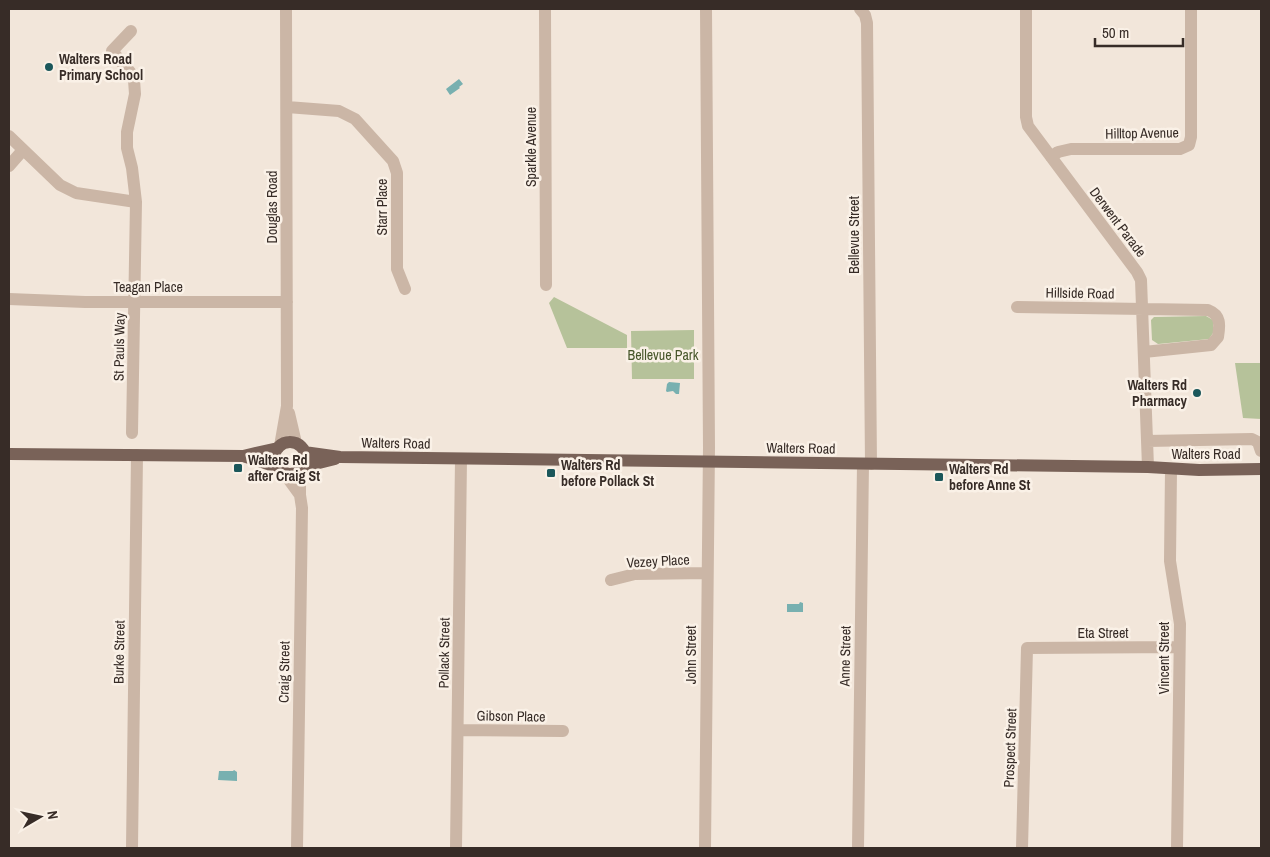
<svg xmlns="http://www.w3.org/2000/svg" width="1270" height="857" font-family="'Archivo Narrow',sans-serif">
	<style>
		.green { fill: #b6c29a }
		.water { fill: #78b0b0 }
		.lines { fill: none; stroke-linecap: round; stroke-linejoin: round }
		.minor { stroke: #cbb6a6; stroke-width: 12 }
		.major { stroke: #796258; stroke-width: 12 }
		.poi-dot { fill: #1b575a; stroke: #faf1e7; stroke-width: 2 }
		.labels { text-anchor: middle; dominant-baseline: central; stroke-width: 5; stroke-linejoin: round; paint-order: stroke }
		.poi-label { font-size: 14px; font-weight: bold; fill: #372c27; stroke: #faf1e7; text-anchor: start }
		.street-label { font-size: 14px; fill: #372c27; stroke: #faf1e7 }
		.park-label { font-size: 14px; fill: #47562a; stroke: #faf1e7 }
	</style>
	<rect width="100%" height="100%" fill="#f2e6da"/>
	<!-- green -->
	<path class="green" d="M554 297 627 335V348H567L549 303Z
		M1206 316 1213 320V333L1209 339 1158 344 1152 340 1151 320 1154 317Z
		M694 330V379H632L631 331Z
		M1235 363H1261V419L1243 418Z"/>
	<!-- water -->
	<path class="water" d="M459 79 463 84 459 87 460 88 450 95 446 89Z
		M669 382 680 383 679 394H676L673 391 667 392 666 391 667 384Z
		M800 602 803 603V612H787V604H799Z
		M234 770 237 772V781L218 780 219 771H233Z"/>
	<g class="lines">
		<!-- minor -->
		<path class="minor" d="M545 9 546 285
			M860 9 865 15 867 23 871 464
			M1026 9V117L1028 126 1137 272 1141 280 1148 467
			M131 31 112 51 130 72 134 80 135 94 127 132V148L132 168 136 202 132 433
			M287 107 339 111 355 119 393 161 397 173V269L405 289
			M9 136 60 185 76 193 136 202
			M1051 157 1058 152 1071 149H1180L1189 145 1191 137V9
			M9 166 23 150
			M9 299 85 302H287
			M1017 307 1208 310C1221 315 1220 325 1218 337L1211 345 1144 352
			M289 413 296 443
			M1147 441 1252 439 1258 442 1261 451
			M280 446 287 406 286 9
			M1171 470 1170 561 1180 624 1177 848
			M284 473 300 495
			M611 580 635 574 707 573
			M458 730 563 731
			M132 848 137 455
			M297 848 302 508 300 495V471
			M456 848 461 459
			M705 848 709 447 706 9
			M858 848 863 464
			M1022 848 1027 648 1179 647"/>
		<!-- major -->
		<path class="major" d="M274 458a16 16 0 1 1 32 0a16 16 0 1 1-32 0Z
			M304 452 340 457 1148 467 1199 470 1261 469
			M9 454 243 456 278 448
			M243 456 277 467
			M303 467 335 459"/>
	</g>
	<!-- markers -->
	<g class="poi-dot">
		<circle cx="49" cy="67" r="5"/>
		<circle cx="1197" cy="393" r="5"/>
		<rect x="233" y="463" width="10" height="10" rx="2.5"/>
		<rect x="546" y="468" width="10" height="10" rx="2.5"/>
		<rect x="934" y="472" width="10" height="10" rx="2.5"/>
	</g>
	<g class="labels">
		<!-- poi labels -->
		<g class="poi-label">
			<text x="59" y="59">Walters Road<tspan x="59" dy="16">Primary School</tspan></text>
			<text x="1187" y="385" text-anchor="end">Walters Rd<tspan x="1187" dy="16">Pharmacy</tspan></text>
			<text x="248" y="460">Walters Rd<tspan x="248" dy="16">after Craig St</tspan></text>
			<text x="561" y="465">Walters Rd<tspan x="561" dy="16">before Pollack St</tspan></text>
			<text x="949" y="469">Walters Rd<tspan x="949" dy="16">before Anne St</tspan></text>
		</g>
		<!-- street labels -->
		<g class="street-label">
			<text transform="translate(1142 133) rotate(-1)">Hilltop Avenue</text>
			<text transform="translate(531 147) rotate(-90)">Sparkle Avenue</text>
			<text transform="translate(272 207) rotate(-90)">Douglas Road</text>
			<text transform="translate(382 207) rotate(-90)">Starr Place</text>
			<text transform="translate(1118 222) rotate(53)">Derwent Parade</text>
			<text transform="translate(854 235) rotate(-90)">Bellevue Street</text>
			<text x="148" y="287">Teagan Place</text>
			<text transform="translate(1080 293) rotate(1)">Hillside Road</text>
			<text transform="translate(119 347) rotate(-89)">St Pauls Way</text>
			<text transform="translate(396 443) rotate(1)">Walters Road</text>
			<text transform="translate(801 448) rotate(1)">Walters Road</text>
			<text x="1206" y="454">Walters Road</text>
			<text transform="translate(658 561) rotate(-3)">Vezey Place</text>
			<text x="1103" y="633">Eta Street</text>
			<text transform="translate(119 652) rotate(-89)">Burke Street</text>
			<text transform="translate(444 653) rotate(-89)">Pollack Street</text>
			<text transform="translate(691 655) rotate(-90)">John Street</text>
			<text transform="translate(845 656) rotate(-89)">Anne Street</text>
			<text transform="translate(1164 658) rotate(-90)">Vincent Street</text>
			<text transform="translate(284 672) rotate(-89)">Craig Street</text>
			<text transform="translate(511 716) rotate(1)">Gibson Place</text>
			<text transform="translate(1010 748) rotate(-88)">Prospect Street</text>
		</g>
		<!-- park labels -->
		<g class="park-label">
			<text x="663" y="355">Bellevue Park</text>
		</g>
	</g>
	<!-- border -->
	<rect width="1270" height="857" fill="none" stroke="#372c27" stroke-width="20"/>
	<!-- north arrow -->
	<g transform="translate(40 817) rotate(81)" stroke="#faf1e7" stroke-width="4" paint-order="stroke">
	<path d="M0-4L9 19L0 12L-9 19Z" fill="#372c27"/>
	<text y="-8" font-size="14" font-weight="bold" text-anchor="middle" fill="#372c27">N</text>
	</g>
	<!-- scale -->
	<path d="M1095 38v8h88v-8" fill="none" stroke="#372c27" stroke-width="2.5"/>
	<text x="1102" y="38" font-size="15" fill="#372c27" stroke="#faf1e7" stroke-width="4" paint-order="stroke">50 m</text>
</svg>
